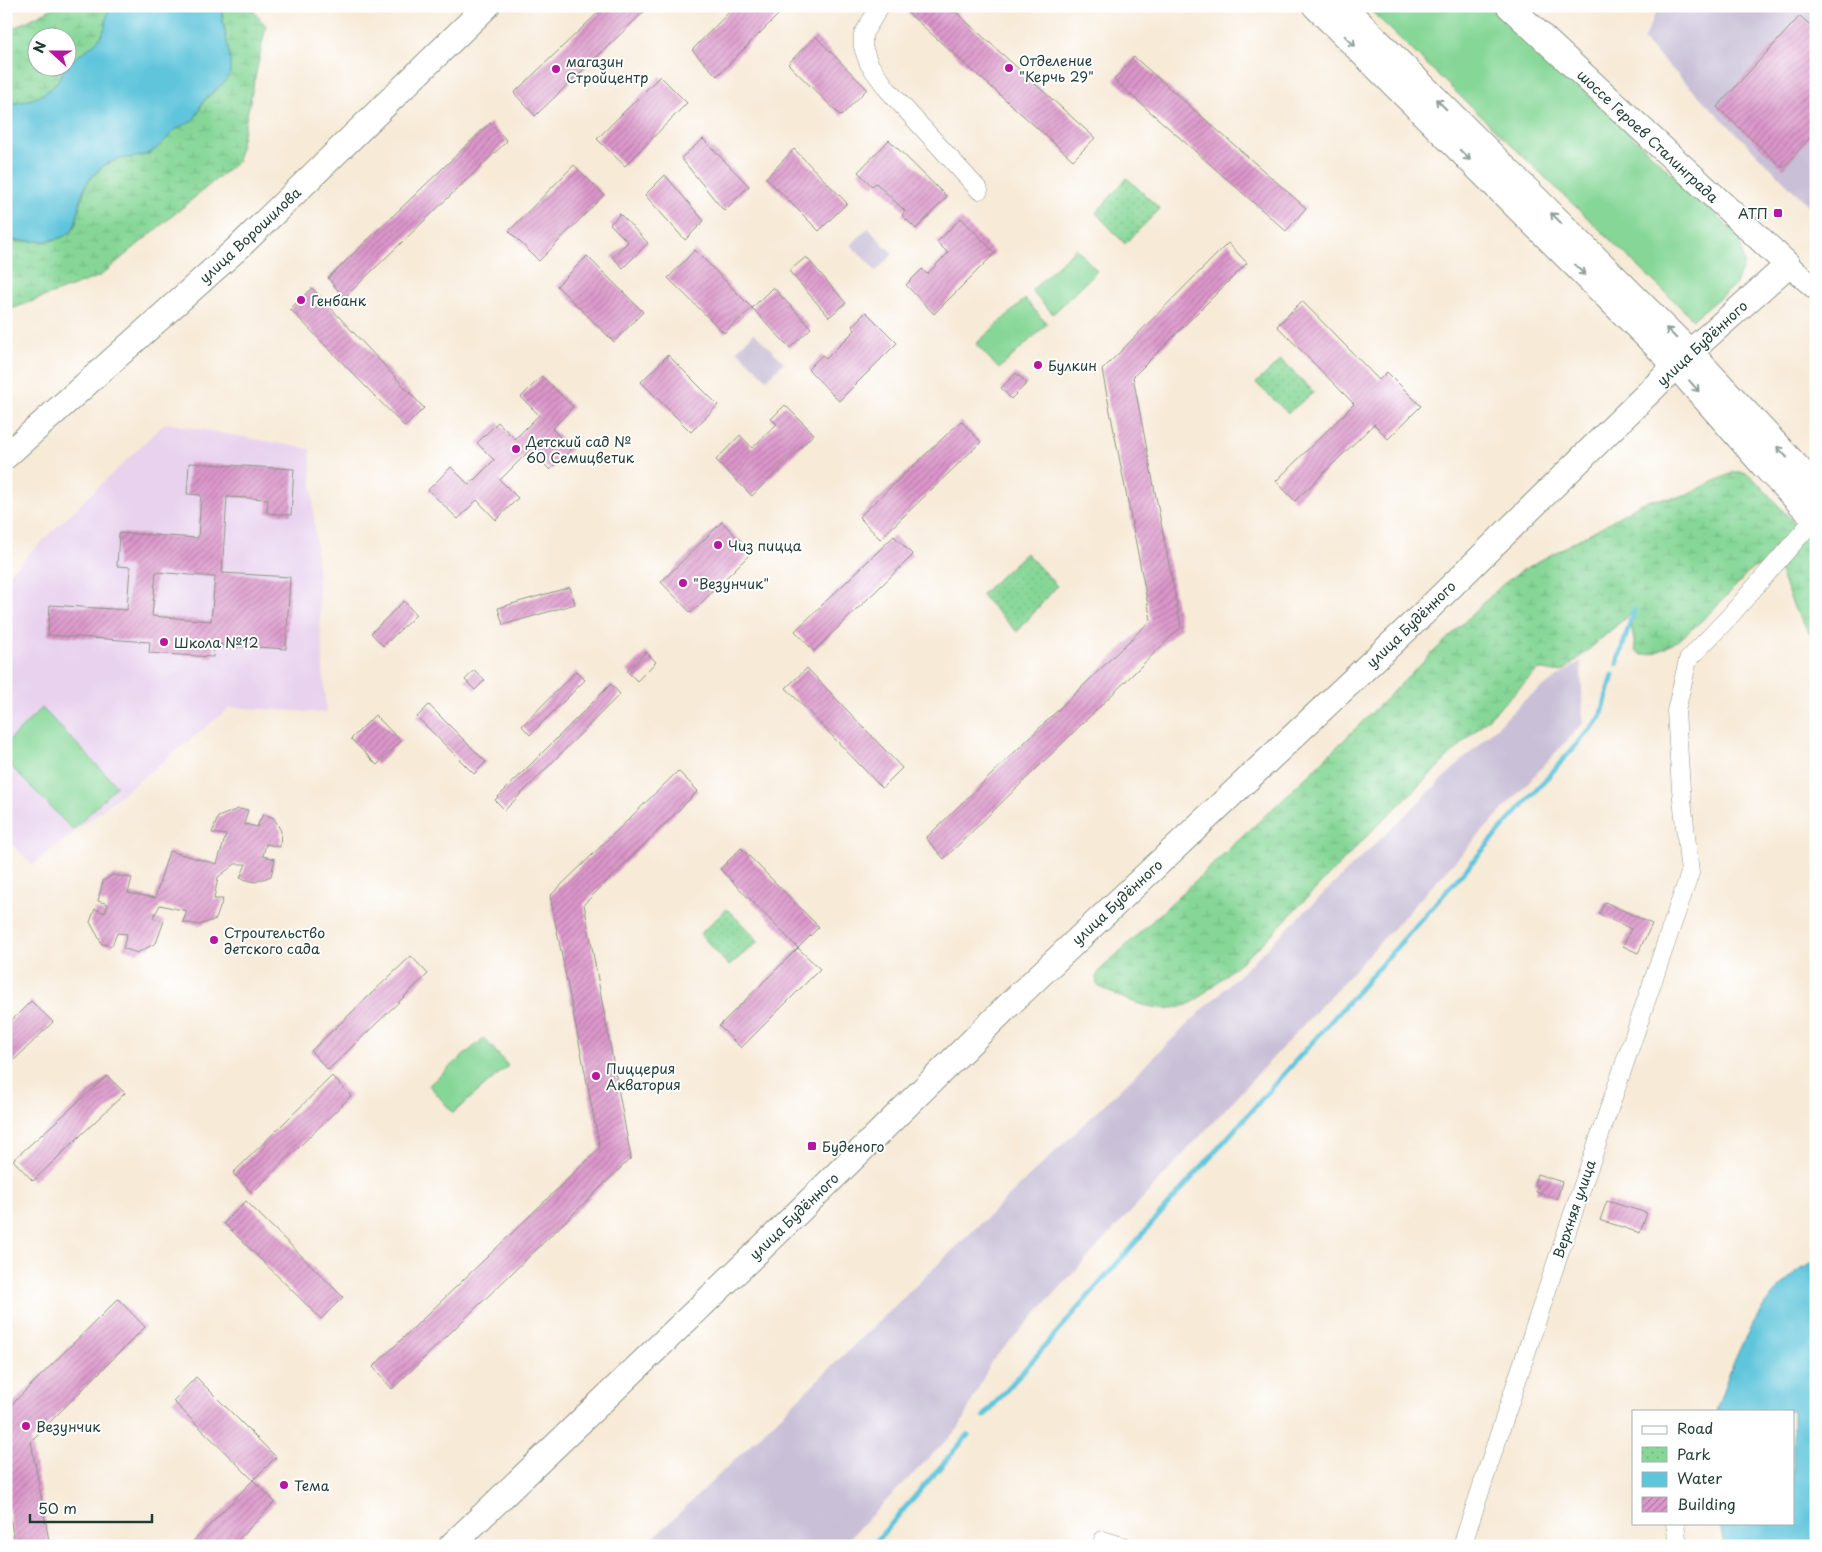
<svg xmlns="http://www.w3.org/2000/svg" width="1822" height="1552" font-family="'Playpen Sans',sans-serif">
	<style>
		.built { fill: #e8d2ee }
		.industrial { fill: #c9bfd7 }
		.grass { fill: #86d797; stroke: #528a66 }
		.wetland { fill: url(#wetland-marsh); stroke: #528a66 }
		.park { fill: url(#park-dots); stroke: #528a66 }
		.water { fill: #5ec5db; stroke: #3e8188 }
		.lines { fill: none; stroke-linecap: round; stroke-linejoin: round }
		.stream { stroke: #5ec5db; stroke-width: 5 }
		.building { fill: url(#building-hatch); fill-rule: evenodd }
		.minor-casing { stroke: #8b9486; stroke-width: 19 }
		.tertiary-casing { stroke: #8b9486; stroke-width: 24 }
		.secondary-casing { stroke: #8b9486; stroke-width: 27 }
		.minor { stroke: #fff; stroke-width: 18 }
		.tertiary { stroke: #fff; stroke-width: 22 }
		.secondary { stroke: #fff; stroke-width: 25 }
		.oneway { stroke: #8f9e9a }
		.poi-dot { fill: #b5179e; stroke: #fff; stroke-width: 2 }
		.labels { text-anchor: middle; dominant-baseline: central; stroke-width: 4; stroke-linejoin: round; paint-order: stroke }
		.poi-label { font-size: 14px; fill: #1f3d34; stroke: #fff; text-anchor: start }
		.street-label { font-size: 14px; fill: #1f3d34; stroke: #fff }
	</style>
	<defs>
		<pattern id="wetland-marsh" width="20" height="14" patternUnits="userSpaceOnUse" patternTransform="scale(1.25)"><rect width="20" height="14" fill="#86d797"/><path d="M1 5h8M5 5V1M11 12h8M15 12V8" fill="none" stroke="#73b983"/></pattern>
		<pattern id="park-dots" width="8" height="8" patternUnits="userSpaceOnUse" patternTransform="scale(1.25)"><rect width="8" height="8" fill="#86d797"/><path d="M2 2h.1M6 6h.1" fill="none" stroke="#73b983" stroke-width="1.8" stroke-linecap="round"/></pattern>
		<pattern id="building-hatch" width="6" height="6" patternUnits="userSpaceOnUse" patternTransform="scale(1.25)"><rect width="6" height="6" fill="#dc96ca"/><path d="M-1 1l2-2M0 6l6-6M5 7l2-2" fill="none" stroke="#b27ca5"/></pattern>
	</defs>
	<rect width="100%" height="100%" fill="#fff"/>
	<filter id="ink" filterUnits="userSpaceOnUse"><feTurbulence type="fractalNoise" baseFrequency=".02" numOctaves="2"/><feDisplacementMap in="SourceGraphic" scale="10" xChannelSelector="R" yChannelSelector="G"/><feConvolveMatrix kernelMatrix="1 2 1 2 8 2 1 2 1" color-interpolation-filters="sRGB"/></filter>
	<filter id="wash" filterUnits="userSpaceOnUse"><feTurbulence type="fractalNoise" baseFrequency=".0096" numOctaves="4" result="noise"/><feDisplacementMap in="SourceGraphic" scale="20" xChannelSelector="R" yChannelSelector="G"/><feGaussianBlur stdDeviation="1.12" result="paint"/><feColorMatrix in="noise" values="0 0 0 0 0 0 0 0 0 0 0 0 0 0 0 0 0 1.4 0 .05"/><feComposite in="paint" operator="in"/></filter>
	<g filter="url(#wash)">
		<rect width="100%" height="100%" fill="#f7ead7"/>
		<!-- built -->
		<path class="built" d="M165 423 310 449 326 713 231 707 33 865 6 839V576Z"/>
		<!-- industrial -->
		<path class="industrial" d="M1659 6H1816L1815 212 1643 40Z
			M868 228 893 254 876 271 851 245Z
			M754 333 784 362 767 379 737 350Z
			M1581 661 1583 723 991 1362 959 1428 841 1546H645L1527 698Z"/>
		<!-- grass -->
		<path class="grass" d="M1366 6H1494L1739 237 1744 264 1736 284 1693 319Z
			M1076 248 1097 271 1053 314 1031 291Z
			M1025 299 1047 324 999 369 976 344Z
			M42 708 117 786 73 830 6 761V743Z
			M484 1038 508 1066 453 1113 429 1085Z"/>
		<!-- wetland -->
		<path class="wetland" d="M57 6H111C105 15 107 28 101 36 93 48 78 54 68 64V38H38V68H65C62 73 59 80 54 85 44 97 21 104 6 104V32Z
			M221 6H249L266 26 237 162 100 276 6 311V241H51L71 233 76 224 80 203 87 183 102 167 121 157 141 156 151 153 174 131 183 124 193 120 199 112 203 102 218 88 227 43Z
			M1734 472H1744L1751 476 1816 546V643L1795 610 1779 570C1768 565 1763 563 1752 569 1729 592 1676 656 1642 655L1636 651 1631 624 1628 620 1632 612 1565 670C1553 676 1547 667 1537 671L1371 832 1263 943 1195 1001C1171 1015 1141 1006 1118 996 1111 992 1102 990 1097 984L1096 977 1101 969 1304 779 1502 585 1523 570 1603 526 1641 503 1650 500 1682 497Z"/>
		<!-- park -->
		<path class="park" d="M1127 178 1160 209 1125 244 1096 213Z
			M1281 360 1314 392 1288 413 1256 383Z
			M1026 553 1057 586 1017 632 981 595Z
			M727 909 759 941 729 966 700 934Z"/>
		<!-- water -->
		<path class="water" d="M111 6H221C221 26 232 51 230 71 227 86 210 90 203 102 199 107 199 113 194 119 190 124 180 126 175 130 167 137 159 149 149 153 132 161 120 154 102 167 93 174 86 183 82 194 75 216 81 235 52 240 37 243 21 239 6 241V104C21 104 44 97 54 85 59 80 62 73 65 68H68V64C78 54 93 48 101 36 107 28 105 15 111 6Z
			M1816 1260V1546H1724L1720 1523H1793V1411H1716C1734 1356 1761 1287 1816 1260Z"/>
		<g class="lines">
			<!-- stream -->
			<path class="stream" d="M1617 664 1634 610
				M984 1416 1174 1198 1601 717 1613 675
				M872 1546 968 1435"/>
		</g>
		<g id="blocks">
			<!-- building -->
			<path class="building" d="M605 6H650L535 116 514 93Z
				M735 6H777L782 11 717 76 692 50Z
				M912 6H949L1095 138 1073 160 907 12Z
				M1800 16 1816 30V131L1783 168 1717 107Z
				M815 36 867 89 841 116 788 64Z
				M1134 57 1306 208 1286 231 1114 80Z
				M660 76 687 103 625 166 597 139Z
				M490 123 507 141 344 298 328 278Z
				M703 139 749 186 724 211 681 158Z
				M889 140 947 197 916 229 902 215 905 211 876 183 872 186 858 172Z
				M794 149 847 203 819 231 766 178Z
				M574 165 604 195 539 261 509 231Z
				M665 175 704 221 685 240 645 195Z
				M620 214 648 243 623 268 612 257 628 242 610 224Z
				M961 218 995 253 934 314 906 285 922 269 927 274 948 253 937 242Z
				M1228 243 1247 263 1133 377 1181 627 944 859 926 838 1151 620 1102 370Z
				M695 250 752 308 773 287 811 328 790 348 752 308 724 333 668 278Z
				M587 256 643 312 614 342 557 286Z
				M806 257 846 303 829 317 789 271Z
				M312 288 424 408 405 427 290 309Z
				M1302 301 1379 380 1387 372 1421 406 1388 439 1374 424 1295 501 1276 481 1354 404 1277 326Z
				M866 312 897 343 839 401 808 369 822 355 826 359 855 330 852 326Z
				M668 355 718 405 691 432 641 382Z
				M1016 373 1027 383 1011 399 1001 388Z
				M542 376 573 407 552 429 572 449 550 470 530 450 500 480 518 498 496 520 477 500 458 519 428 490 451 467 469 485 494 460 477 443 498 422 515 439 539 415 521 397Z
				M785 405 814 434 752 496 716 460 740 435 752 448 777 424 771 419Z
				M961 421 981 442 880 539 859 517Z
				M189 463 294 469 291 515 267 513 268 499 227 497 222 573 290 577 286 649 214 644 213 657 149 653 150 642 48 635 50 605 127 610 130 567 117 566 119 533 198 538 201 495 187 494ZM156 572 215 577 211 621 152 616Z
				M722 522 752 552 691 613 661 582Z
				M894 536 913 555 814 651 795 631Z
				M570 587 575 604 503 625 498 608Z
				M404 601 416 615 383 646 371 633Z
				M646 652 656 662 637 681 627 671Z
				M807 668 902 768 882 788 786 688Z
				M474 670 485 680 475 690 465 680Z
				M576 671 585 680 530 735 522 726Z
				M611 684 620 694 505 810 495 800Z
				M429 705 486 762 474 774 417 717Z
				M375 715 401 741 377 765 351 739Z
				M678 771 698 791 584 904 631 1158 392 1389 373 1367 600 1148 550 896Z
				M238 809 248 810 244 824 257 827 263 814 274 818 281 831 280 847 266 844 263 856 275 859 271 876 255 882 240 878 246 864H235L218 877 214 899H223L216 919 199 925 183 922 187 911 160 905 153 918 164 921 156 943 137 953 123 948 127 934 117 933 112 946 102 944 90 922 95 909 105 913 108 904 98 901 103 881 113 875 132 878 128 893 155 898 169 851 217 864 226 835 212 833 218 817Z
				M741 848 819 927 798 948 820 969 741 1048 719 1026 798 948 720 869Z
				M1605 902 1652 924 1638 953 1623 946 1631 929 1599 914Z
				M411 956 428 974 328 1070 311 1051Z
				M31 1001 53 1022 6 1068V1026Z
				M107 1076 125 1093 33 1181 13 1160Z
				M332 1076 351 1096 252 1193 233 1173Z
				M1537 1174 1562 1182 1557 1199 1536 1192 1538 1185 1534 1184Z
				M246 1201 343 1297 321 1319 224 1223Z
				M1607 1201 1647 1213 1640 1233 1600 1220Z
				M118 1299 145 1327 31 1441 50 1546H15L6 1494V1410Z
				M196 1377 276 1457 253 1480 275 1502 232 1546H189L253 1480 173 1401Z"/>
		</g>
	</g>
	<g filter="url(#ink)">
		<use href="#blocks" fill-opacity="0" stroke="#8b9486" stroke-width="1"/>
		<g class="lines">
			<defs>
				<path id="minor" d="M880 6 863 34V47L869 64 888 90 979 190
					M1675 1523 1678 1546
					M1103 1540 1122 1546
					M1462 1546 1554 1269 1690 873 1681 789 1676 711 1688 660 1729 617 1816 517"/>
				<path id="tertiary" d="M1788 265 1816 289"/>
				<path id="secondary" d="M1315 6 1676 366 1763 465 1816 520
					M1343 6 1690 352 1816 487
					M6 456 240 246 487 6
					M451 1546 775 1235 1019 995 1425 612 1690 352 1788 265 1509 6"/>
			</defs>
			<!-- minor casing -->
			<use href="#minor" class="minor-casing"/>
			<!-- tertiary casing -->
			<use href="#tertiary" class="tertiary-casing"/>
			<!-- secondary casing -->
			<use href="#secondary" class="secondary-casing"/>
			<!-- minor -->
			<use href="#minor" class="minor"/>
			<!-- tertiary -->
			<use href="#tertiary" class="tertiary"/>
			<!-- secondary -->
			<use href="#secondary" class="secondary"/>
		</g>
		<!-- one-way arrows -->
		<defs><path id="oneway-shaft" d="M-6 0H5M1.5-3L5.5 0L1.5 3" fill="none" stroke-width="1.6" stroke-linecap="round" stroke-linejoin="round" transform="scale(1.25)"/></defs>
		<g class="oneway">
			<use href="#oneway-shaft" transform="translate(1350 41) rotate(45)"/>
			<use href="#oneway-shaft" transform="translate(1441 104) rotate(-135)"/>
			<use href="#oneway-shaft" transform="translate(1465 155) rotate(45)"/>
			<use href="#oneway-shaft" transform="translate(1556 218) rotate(-135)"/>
			<use href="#oneway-shaft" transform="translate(1580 270) rotate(45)"/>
			<use href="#oneway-shaft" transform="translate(1671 333) rotate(-135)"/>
			<use href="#oneway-shaft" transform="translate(1694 386) rotate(49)"/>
			<use href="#oneway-shaft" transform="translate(1782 452) rotate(-133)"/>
		</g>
	</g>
	<!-- markers -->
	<g class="poi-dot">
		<circle cx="1009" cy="68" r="5"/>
		<circle cx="556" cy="69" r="5"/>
		<rect x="1773" y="208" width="10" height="10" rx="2.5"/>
		<circle cx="301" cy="300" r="5"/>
		<circle cx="1038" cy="365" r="5"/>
		<circle cx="516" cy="449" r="5"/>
		<circle cx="718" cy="545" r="5"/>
		<circle cx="683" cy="583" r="5"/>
		<circle cx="164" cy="642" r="5"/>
		<circle cx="214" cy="940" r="5"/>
		<circle cx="596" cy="1076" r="5"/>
		<rect x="807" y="1141" width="10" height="10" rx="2.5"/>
		<circle cx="26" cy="1426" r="5"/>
		<circle cx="284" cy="1485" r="5"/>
	</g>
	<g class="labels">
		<!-- poi labels -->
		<g class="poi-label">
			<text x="1019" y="60">Отделение<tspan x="1019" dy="16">"Керчь 29"</tspan></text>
			<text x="566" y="61">магазин<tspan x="566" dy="16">Стройцентр</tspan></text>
			<text x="1768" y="213" text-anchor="end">АТП</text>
			<text x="311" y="300">Генбанк</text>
			<text x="1048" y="365">Булкин</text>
			<text x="526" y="441">Детский сад №<tspan x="526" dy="16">60 Семицветик</tspan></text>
			<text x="728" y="545">Чиз пицца</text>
			<text x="693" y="583">"Везунчик"</text>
			<text x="174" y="642">Школа №12</text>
			<text x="224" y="932">Строительство<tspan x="224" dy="16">детского сада</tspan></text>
			<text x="606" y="1068">Пиццерия<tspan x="606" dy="16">Акватория</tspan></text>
			<text x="822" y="1146">Буденого</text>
			<text x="36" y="1426">Везунчик</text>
			<text x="294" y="1485">Тема</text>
		</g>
		<!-- street labels -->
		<g class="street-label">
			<text transform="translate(1648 136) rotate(43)">шоссе Героев Сталинграда</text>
			<text transform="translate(250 235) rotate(-43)">улица Ворошилова</text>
			<text transform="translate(1702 343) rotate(-43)">улица Будённого</text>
			<text transform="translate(1411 624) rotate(-44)">улица Будённого</text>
			<text transform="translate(1117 902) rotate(-43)">улица Будённого</text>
			<text transform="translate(1574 1209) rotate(-71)">Верхняя улица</text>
			<text transform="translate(794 1216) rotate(-44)">улица Будённого</text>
		</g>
	</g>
	<!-- margin -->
	<rect width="1822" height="1552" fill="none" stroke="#fff" stroke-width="25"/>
	<!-- legend -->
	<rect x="1632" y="1410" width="162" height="115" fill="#ffffff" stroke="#a5b1ae"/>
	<rect x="1642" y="1426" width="25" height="8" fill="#ffffff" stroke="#a5b1ae"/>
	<text x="1677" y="1434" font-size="15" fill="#1f3d34">Road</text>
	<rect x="1642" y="1447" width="25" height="15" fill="url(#park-dots)" stroke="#a5b1ae"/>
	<text x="1677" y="1460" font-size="15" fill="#1f3d34">Park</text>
	<rect x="1642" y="1472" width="25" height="15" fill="#5ec5db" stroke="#a5b1ae"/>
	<text x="1677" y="1484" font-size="15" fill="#1f3d34">Water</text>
	<rect x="1642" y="1497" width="25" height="15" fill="url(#building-hatch)" stroke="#a5b1ae"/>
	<text x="1677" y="1510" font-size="15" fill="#1f3d34">Building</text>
	<!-- north arrow -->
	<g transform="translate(52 52) rotate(291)"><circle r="24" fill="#ffffff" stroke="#a5b1ae"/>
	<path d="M0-4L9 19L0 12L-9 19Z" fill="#b5179e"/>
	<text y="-8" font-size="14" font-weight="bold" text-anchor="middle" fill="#1f3d34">N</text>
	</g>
	<!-- scale -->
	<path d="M30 1514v8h122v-8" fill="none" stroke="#1f3d34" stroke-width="2.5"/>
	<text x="38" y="1514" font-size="15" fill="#1f3d34" stroke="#ffffff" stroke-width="4" paint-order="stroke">50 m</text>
</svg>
